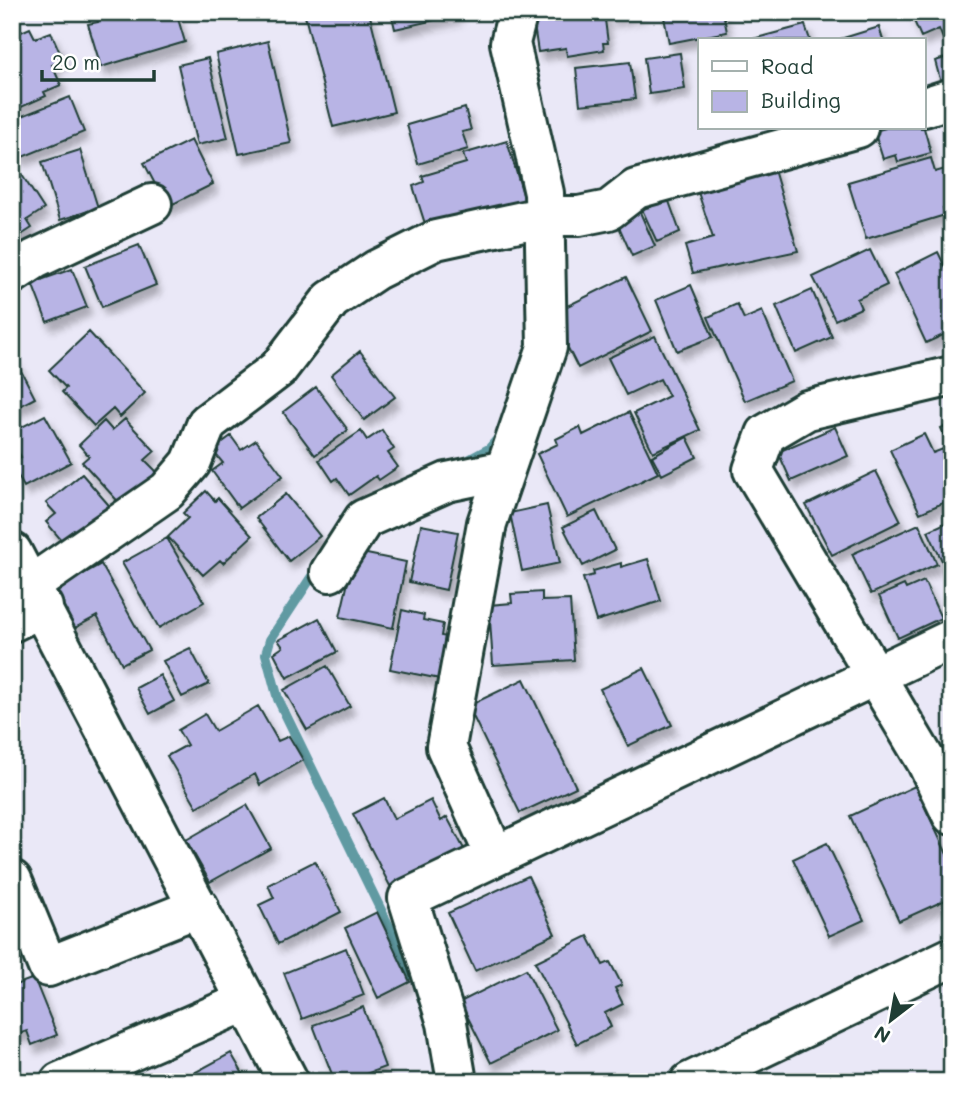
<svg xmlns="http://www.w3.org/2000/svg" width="964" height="1094" font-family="Mali,sans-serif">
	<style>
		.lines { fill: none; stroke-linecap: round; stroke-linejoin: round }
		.stream { stroke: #609aa2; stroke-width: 10 }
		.building { fill: #b8b4e5; stroke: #1f3d34; stroke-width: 2; filter: url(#shadow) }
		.minor-casing { stroke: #1f3d34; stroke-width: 44 }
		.minor { stroke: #fff; stroke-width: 38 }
	</style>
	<defs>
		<filter id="shadow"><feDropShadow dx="4.5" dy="8" stdDeviation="3.5" flood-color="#0004"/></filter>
	</defs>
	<rect width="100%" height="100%" fill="#eae8f7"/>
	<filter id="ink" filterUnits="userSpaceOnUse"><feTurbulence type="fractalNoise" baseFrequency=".0143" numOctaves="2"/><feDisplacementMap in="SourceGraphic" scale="14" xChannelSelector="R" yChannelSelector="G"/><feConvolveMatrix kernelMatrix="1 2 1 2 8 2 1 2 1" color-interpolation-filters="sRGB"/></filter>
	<g filter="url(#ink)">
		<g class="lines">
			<!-- stream -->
			<path class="stream" d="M465 462 489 449 502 434
				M318 567 270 640 266 654 278 699 413 976"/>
		</g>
		<!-- building -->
		<path class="building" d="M95 12H176L185 42 101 67 88 24 98 22Z
			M304 12H369L394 112 333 127Z
			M391 12H457V15L395 29Z
			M532 12H604L608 43H603L604 50 567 56 566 48 538 52Z
			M610 12H643L611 18Z
			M663 12H723L727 32 669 43Z
			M910 12H952V37L944 41 939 29 921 37Z
			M805 25 810 40H749Z
			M879 27 883 40H837Z
			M30 28 35 38 51 32 63 60 52 65 61 85 44 92 46 96 17 109 16 106 12 107V36Z
			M268 41 291 143 239 154 216 54Z
			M680 53 685 89 649 94 644 58Z
			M952 56V88L943 90 935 61Z
			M208 58 228 138 197 145 178 65Z
			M630 62 635 99 580 105 576 68Z
			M70 97 84 132 20 158 12 139V120Z
			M465 108 471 130 462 132 468 149 418 164 407 125Z
			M952 110V144L943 112Z
			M886 128H924L931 153 898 162 896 155 883 159 874 131Z
			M191 140 213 184 167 207 144 163Z
			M507 141 525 201 427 230 413 186 424 182 422 176 466 163 463 154Z
			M80 150 98 208 60 220 42 162Z
			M931 158 935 172 952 167V205L943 208 945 215 866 239 848 182Z
			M772 163 798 251 693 273 685 246 713 238 696 186Z
			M20 172 44 209 27 220 32 228 12 241V177Z
			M666 193 680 232 657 242 640 205Z
			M639 210 655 246 632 256 616 220Z
			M139 245 156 285 102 307 85 266Z
			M870 250 887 285 857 299 861 308 835 320 813 277Z
			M938 252 952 281V331L926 343 894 274Z
			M72 269 87 307 47 322 32 283Z
			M626 277 652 331 578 368 551 314Z
			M691 285 713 337 677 351 656 300Z
			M812 290 832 337 796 353 776 306Z
			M737 304 744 319 762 311 792 381 745 401 708 317Z
			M89 332 145 393 120 417 113 409 94 426 62 392 66 388 49 370Z
			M655 336 700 430 653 452 634 413 669 396 660 379 626 395 608 358Z
			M360 351 395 397 364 420 331 375Z
			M15 359 35 398 12 410V360Z
			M316 387 348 430 315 455 283 412Z
			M629 412 658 473 567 517 537 454 558 444 556 439 580 427 583 435Z
			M45 415 71 462 24 487 12 465V461L21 457 12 440V432Z
			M125 419 155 451 145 460 160 475 124 508 82 462 89 456 79 445 104 421 112 430Z
			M952 423V451L941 428Z
			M835 427 848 456 791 481 778 452Z
			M382 430 394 449 388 453 398 467 379 480 376 476 349 495 337 478 333 481 319 460 361 431 367 440Z
			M924 434 933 453 943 449 952 468V499L920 513 890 450Z
			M231 436 241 450 256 440 283 476 239 508 212 471 223 463 212 450Z
			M687 437 697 457 662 475 652 456Z
			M876 471 901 521 832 555 806 505Z
			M82 474 113 510 68 548 46 522 56 514 46 503Z
			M206 491 215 501 218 498 252 536 223 563 220 560 203 575 168 537 188 518 183 513Z
			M286 494 320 536 289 561 256 518Z
			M547 505 560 563 522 571 510 513Z
			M596 511 615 550 583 566 563 527Z
			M952 520V577L950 578 928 531Z
			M919 524 937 564 871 594 852 554Z
			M421 525 458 532 446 590 409 582Z
			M167 538 204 602 159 628 122 563Z
			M362 553 406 562 393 628 340 617 353 560 360 561Z
			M648 559 661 601 596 621 583 578 594 575 593 571 621 563V567Z
			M101 564 149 650 122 664 97 616 75 628 54 590Z
			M924 581 941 618 898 638 879 596 904 585 906 589Z
			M542 592V601L570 600 574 660 493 665 489 605 512 603 511 594Z
			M402 610 424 615 423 620 443 624 441 636 448 637 440 679 390 669Z
			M319 618 337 652 287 678 274 653 283 647 278 640Z
			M190 648 209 684 182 697 163 661Z
			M327 666 350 706 307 730 284 690Z
			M644 668 672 725 628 746 600 689Z
			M160 675 174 701 150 714 136 688Z
			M524 679 576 787 520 813 468 706Z
			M258 706 278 741 289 736 303 760 260 785 255 774 197 807 167 756 187 745 178 730 205 714 215 731Z
			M915 786 952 865V897L899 921 850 816Z
			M384 798 394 819 431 800 441 821 447 817 464 849 390 886 353 814Z
			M247 805 271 848 210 882 186 840Z
			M827 843 864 920 829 936 793 859Z
			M315 861 341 912 278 944 259 905 274 898 268 885Z
			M528 876 555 934 475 971 448 913Z
			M377 912 410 982 378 998 345 928Z
			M588 936 603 965 610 962 622 985 615 988 623 1004 605 1013 611 1027 577 1044 535 962Z
			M346 948 364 995 302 1019 284 973Z
			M526 969 557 1030 491 1063 460 1002Z
			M34 978 57 1035 32 1045 27 1031 13 1036 12 980 15 985Z
			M363 1007 385 1067 344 1082H335L313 1025Z
			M231 1053 243 1074 235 1079 237 1082 179 1081Z"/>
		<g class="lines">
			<defs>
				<path id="minor" d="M924 107 952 98
					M12 274 35 259 152 204
					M952 376 807 410 766 434 753 470 926 761 952 815
					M12 552 289 1082
					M330 572 364 519 447 482 505 470
					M31 585 167 491 191 463 207 423 278 369 331 300 376 270 436 240 546 216H579L609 210 636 189 858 128
					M12 622 43 607
					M495 856 446 747 487 523 547 347 544 193 510 43 518 12
					M12 880 48 967 199 907
					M60 1082 247 1001
					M457 1082 447 1023 408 898 952 639
					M690 1082 952 957"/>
			</defs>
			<!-- minor casing -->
			<use href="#minor" class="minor-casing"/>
			<!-- minor -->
			<use href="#minor" class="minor"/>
		</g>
	</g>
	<!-- margin -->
	<rect width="964" height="1094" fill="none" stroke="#fff" stroke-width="42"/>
	<rect x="21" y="21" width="922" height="1052" fill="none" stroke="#1f3d34" stroke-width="2.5" filter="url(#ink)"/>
	<!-- legend -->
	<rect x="698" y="38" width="228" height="91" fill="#ffffff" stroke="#a5b1ae" stroke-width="2"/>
	<rect x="712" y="61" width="35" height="10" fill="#ffffff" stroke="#a5b1ae" stroke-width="2"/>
	<text x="761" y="74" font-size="21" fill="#1f3d34">Road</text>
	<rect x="712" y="91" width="35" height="21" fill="#b8b4e5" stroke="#a5b1ae" stroke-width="2"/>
	<text x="761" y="108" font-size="21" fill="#1f3d34">Building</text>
	<!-- north arrow -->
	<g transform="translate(891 1020) rotate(211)" stroke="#ffffff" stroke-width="5" paint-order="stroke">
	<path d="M0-5L12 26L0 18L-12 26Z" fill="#1f3d34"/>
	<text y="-10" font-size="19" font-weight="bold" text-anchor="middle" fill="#1f3d34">N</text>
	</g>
	<!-- scale -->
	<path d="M42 70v10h112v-10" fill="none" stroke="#1f3d34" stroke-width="3.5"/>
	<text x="52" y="70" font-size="21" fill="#1f3d34" stroke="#ffffff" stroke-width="5" paint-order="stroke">20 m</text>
</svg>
